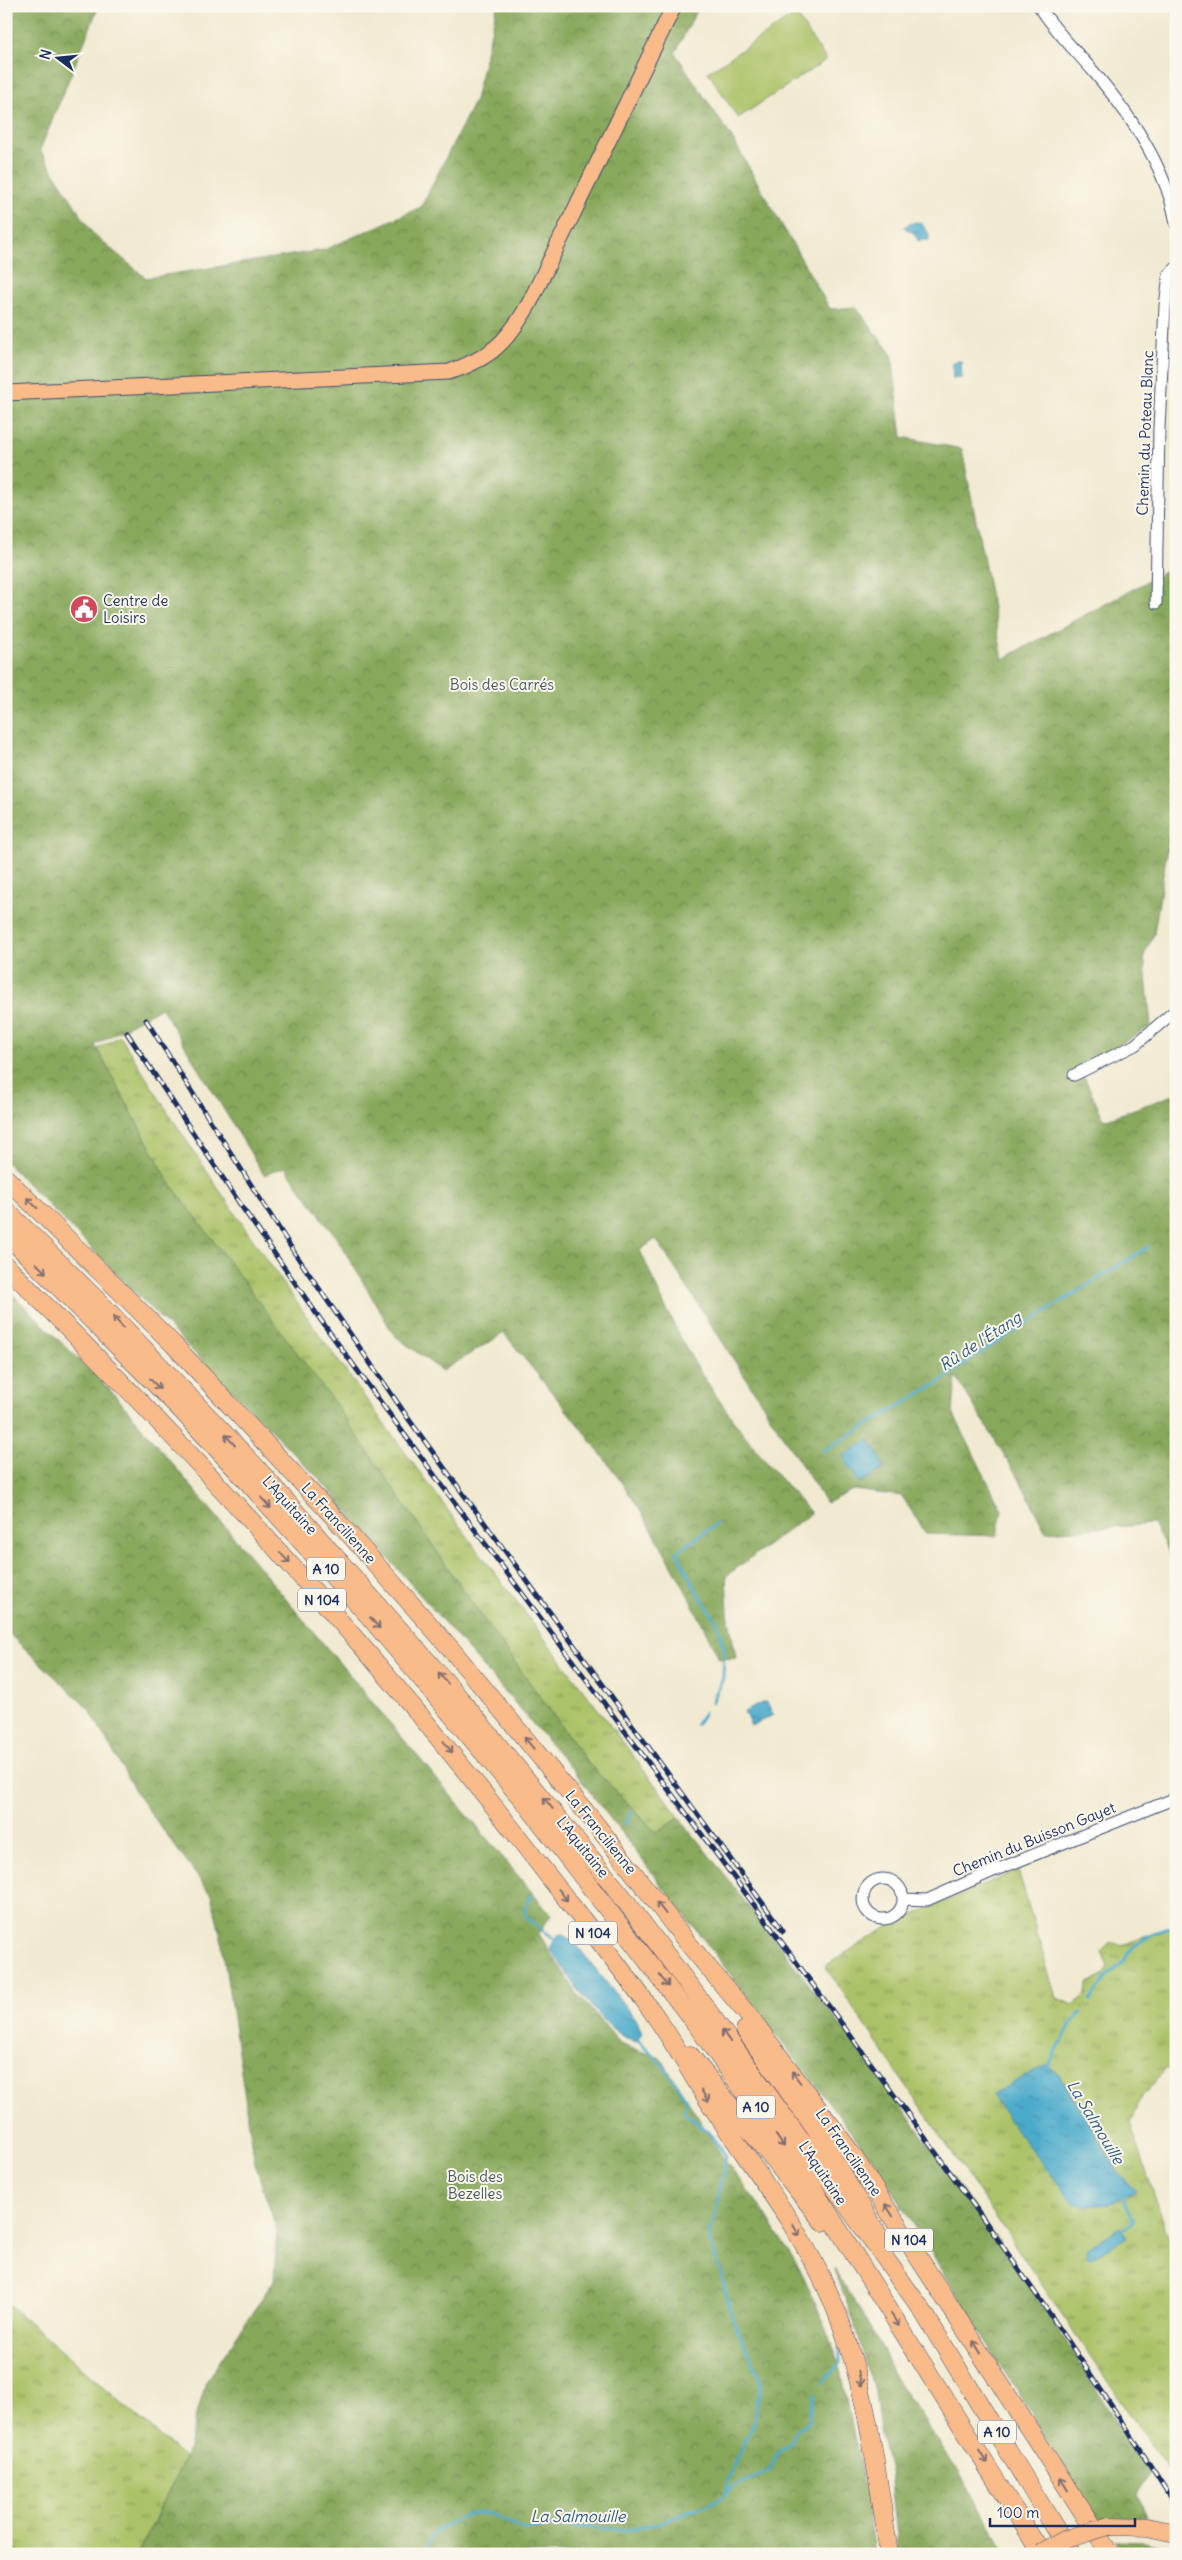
<svg xmlns="http://www.w3.org/2000/svg" width="1182" height="2560" font-family="Delius,sans-serif">
	<style>
		.grass { fill: url(#grass-tufts); stroke: #637862; fill-rule: evenodd }
		.forest { fill: url(#forest-crowns); stroke: #526c5d; fill-rule: evenodd }
		.pitch { fill: #abc267; stroke: #637862 }
		.water { fill: url(#water-ripples); stroke: #346d94 }
		.lines { fill: none; stroke-linecap: round; stroke-linejoin: round }
		.stream { stroke: #4cabcb; stroke-width: 3 }
		.minor-casing { stroke: #3b4b6f; stroke-width: 13 }
		.major-casing { stroke: #3b4b6f; stroke-width: 17 }
		.highway-casing { stroke: #3b4b6f; stroke-width: 19 }
		.minor { stroke: #fff; stroke-width: 11 }
		.major { stroke: #fabb8b; stroke-width: 15 }
		.highway { stroke: #fabb8b; stroke-width: 18 }
		.rail-casing { stroke: #1b2f5e; stroke-width: 5 }
		.rail { stroke: #fbf7ec; stroke-width: 3; stroke-dasharray: 9; stroke-linecap: butt }
		.highway-bridge-casing { stroke: #3b4b6f; stroke-width: 19; stroke-linecap: butt }
		.highway-bridge { stroke: #fabb8b; stroke-width: 18 }
		.oneway { stroke: #7f6e72 }
		.labels { text-anchor: middle; dominant-baseline: central; stroke-width: 4; stroke-linejoin: round; paint-order: stroke }
		.shield { fill: #fbf7ec; stroke: #5e6b89; stroke-width: 1 }
		.shield-label { font-size: 14px; font-weight: bold; fill: #1b2f5e }
		.street-label { font-size: 15px; fill: #1b2f5e; stroke: #fbf7ec }
		.poi-label { font-size: 15px; fill: #1b2f5e; stroke: #fbf7ec; text-anchor: start }
		.park-label { font-size: 15px; fill: #465b61; stroke: #fbf7ec }
		.water-label { font-size: 16px; font-style: italic; fill: #2c5a84; stroke: #fbf7ec }
	</style>
	<defs>
		<pattern id="grass-tufts" width="24" height="20" patternUnits="userSpaceOnUse" patternTransform="scale(1.25)"><rect width="24" height="20" fill="#abc267"/><path d="M3 7l-1-3M5 7V3M7 7l1-3M15 17l-1-3M17 17v-4M19 17l1-3" fill="none" stroke="#8a9e58"/></pattern>
		<pattern id="forest-crowns" width="20" height="18" patternUnits="userSpaceOnUse" patternTransform="scale(1.25)"><rect width="20" height="18" fill="#88a85c"/><path d="M2 6a3 3 0 1 1 6 0M12 15a3 3 0 1 1 6 0" fill="none" stroke="#6e894f"/></pattern>
		<pattern id="water-ripples" width="26" height="14" patternUnits="userSpaceOnUse" patternTransform="scale(1.25)"><rect width="26" height="14" fill="#4cabcb"/><path d="M2 4q2-2 4 0t4 0M15 11q2-2 4 0t4 0" fill="none" stroke="#3e8ca8"/></pattern>
	</defs>
	<rect width="100%" height="100%" fill="#fbf7ec"/>
	<filter id="ink" filterUnits="userSpaceOnUse"><feTurbulence type="fractalNoise" baseFrequency=".02" numOctaves="2"/><feDisplacementMap in="SourceGraphic" scale="10" xChannelSelector="R" yChannelSelector="G"/><feConvolveMatrix kernelMatrix="1 2 1 2 8 2 1 2 1" color-interpolation-filters="sRGB"/></filter>
	<filter id="wash" filterUnits="userSpaceOnUse"><feTurbulence type="fractalNoise" baseFrequency=".0096" numOctaves="4" result="noise"/><feDisplacementMap in="SourceGraphic" scale="20" xChannelSelector="R" yChannelSelector="G"/><feGaussianBlur stdDeviation="1.12" result="paint"/><feColorMatrix in="noise" values="0 0 0 0 0 0 0 0 0 0 0 0 0 0 0 0 0 1.4 0 .05"/><feComposite in="paint" operator="in"/></filter>
	<g filter="url(#wash)">
		<rect width="100%" height="100%" fill="#f1ead1"/>
		<!-- grass -->
		<path class="grass" d="M120 1036C288 1309 488 1562 680 1818L656 1832 588 1763 477 1610 405 1505 168 1180 97 1049Z
			M1018 1870 1056 1998 1074 2005 1086 1995 1087 1984 1105 1974 1108 1967 1102 1952 1110 1942 1122 1945 1176 1926V2074L1167 2068 1143 2095 1130 2122 1176 2260V2482L825 1966 892 1924ZM1086 2116 1121 2176 1136 2191 1122 2200 1027 2142 1018 2133Z
			M6 2302 185 2458 138 2554H23L6 2541Z"/>
		<!-- forest -->
		<path class="forest" d="M6 6H99L40 150 93 234 146 278 324 250 421 207 475 100 497 6H699L675 53 732 138 830 309 856 307 892 355 902 437 962 449 1003 659 1176 566V792L1154 934 1144 955 1151 1026 1080 1068 1104 1120 1176 1094V1565L1153 1524 1046 1532 1021 1482 956 1377 953 1413 1002 1510 997 1536 926 1534 902 1496 853 1490 826 1503 656 1239 640 1250C659 1293 679 1341 705 1379 736 1427 772 1471 811 1513L726 1576 728 1613 736 1658 719 1659C696 1609 671 1561 643 1515 603 1450 551 1393 504 1333L442 1371 394 1335 340 1243 285 1167 264 1175 161 1007 95 1045 168 1180 336 1405 477 1610 588 1763 656 1832 680 1818C803 1975 926 2134 1038 2299 1077 2356 1112 2416 1148 2474L1138 2495 1147 2517 1097 2520 876 2164 573 1770 320 1480 6 1162ZM849 1464 883 1469 860 1483Z
			M6 1288 113 1393 551 1915 539 1934 578 1995 622 2045 661 2058 725 2161 760 2206 802 2273 825 2325 842 2376 862 2474 874 2554H138L185 2458 206 2382 274 2280 277 2230 255 2164 221 1938 211 1895 138 1796 89 1709 6 1631Z
			M834 2268 883 2349 892 2373 959 2472 1007 2554H899L891 2481 881 2437 874 2386 864 2362 858 2333Z
			M1115 2540 1145 2541 1176 2549V2554H1125Z
			M6 2541 23 2554H6Z"/>
		<!-- pitch -->
		<path class="pitch" d="M796 14 826 60 738 118 708 72Z"/>
		<!-- water -->
		<path class="water" d="M915 222 921 223 929 234V240L918 241 915 234 905 228V226Z
			M961 361 962 378 953 379 952 362Z
			M869 1440 878 1452 884 1469 859 1483 846 1462 845 1455Z
			M766 1701 773 1715 751 1726 744 1712Z
			M562 1934 575 1943 637 2021 642 2033 636 2042C603 2033 569 1976 550 1948L557 1936Z
			M1046 2064 1059 2074 1121 2176 1136 2191C1108 2203 1107 2209 1074 2203L1018 2133 992 2095Z
			M1121 2227 1127 2237 1089 2259 1086 2250 1089 2246Z"/>
		<g class="lines">
			<!-- stream -->
			<path class="stream" d="M1172 1231 1176 1229
				M823 1451 942 1381 972 1358 1148 1247
				M712 1702 723 1678 724 1649 718 1623 696 1590 677 1552 716 1524
				M696 1724 704 1713
				M625 1824 632 1812
				M532 1895 524 1909 527 1918 557 1941
				M1090 2000 1107 1977 1124 1961 1128 1952 1154 1933 1176 1925
				M635 2037 663 2065 687 2100 684 2111 686 2114 708 2131 726 2156 715 2216 708 2237 720 2269 733 2319 761 2380 754 2421 728 2480 724 2496
				M1048 2066 1071 2024 1081 2013
				M1121 2231 1134 2222 1122 2194
				M823 2383 839 2364V2348
				M423 2554 433 2535 443 2526 470 2514 486 2513 527 2530 562 2526 630 2530 658 2523 707 2504 724 2496 730 2489 770 2470 779 2452 792 2441 797 2429 809 2422 814 2394"/>
		</g>
	</g>
	<g filter="url(#ink)">
		<g class="lines">
			<defs>
				<path id="minor" d="M1039 6C1054 30 1075 50 1093 71 1129 113 1167 168 1176 224
					M1156 603 1159 428 1165 306 1169 275 1176 268
					M1074 1075 1135 1045 1176 1010
					M863 1899a20 20 0 1 1 40 0a20 20 0 1 1-40 0Z
					M903 1899 927 1900 991 1872 1176 1798"/>
				<path id="major" d="M6 393 449 372C491 358 507 342 529 304L674 6"/>
				<path id="highway" d="M6 1178 173 1344 342 1526 451 1649 594 1822 687 1942 753 2021 849 2150 1110 2554
					M6 1210 110 1313 256 1467 452 1689 622 1896 706 2008 922 2310 1071 2554
					M6 1234 181 1410 245 1479 367 1614 528 1806 698 2027 812 2187 1042 2554
					M6 1266C194 1451 371 1647 532 1855 571 1906 612 1955 649 2007 671 2037 689 2070 709 2102 751 2167 800 2226 831 2298 866 2380 876 2466 889 2554
					M745 2030 814 2127 882 2241
					M690 2055 823 2222
					M1109 2526 1148 2527 1176 2533"/>
			</defs>
			<!-- minor casing -->
			<use href="#minor" class="minor-casing"/>
			<!-- major casing -->
			<use href="#major" class="major-casing"/>
			<!-- highway casing -->
			<use href="#highway" class="highway-casing"/>
			<!-- minor -->
			<use href="#minor" class="minor"/>
			<!-- major -->
			<use href="#major" class="major"/>
			<!-- highway -->
			<use href="#highway" class="highway"/>
			<defs>
				<path id="rail" d="M146 1020 294 1252 410 1421 783 1931
					M127 1033 244 1210 325 1326C484 1545 648 1760 808 1978 936 2151 1062 2324 1176 2506"/>
			</defs>
			<!-- rail casing -->
			<use href="#rail" class="rail-casing"/>
			<!-- rail -->
			<use href="#rail" class="rail"/>
			<defs>
				<path id="highway-bridge" d="M1040 2554 1066 2539 1109 2526"/>
			</defs>
			<!-- highway-bridge casing -->
			<use href="#highway-bridge" class="highway-bridge-casing"/>
			<!-- highway-bridge -->
			<use href="#highway-bridge" class="highway-bridge"/>
		</g>
		<!-- one-way arrows -->
		<defs><path id="oneway-shaft" d="M-6 0H5M1.5-3L5.5 0L1.5 3" fill="none" stroke-width="1.6" stroke-linecap="round" stroke-linejoin="round" transform="scale(1.25)"/></defs>
		<g class="oneway">
			<use href="#oneway-shaft" transform="translate(32 1203) rotate(-136)"/>
			<use href="#oneway-shaft" transform="translate(41 1268) rotate(45)"/>
			<use href="#oneway-shaft" transform="translate(118 1322) rotate(-133)"/>
			<use href="#oneway-shaft" transform="translate(155 1384) rotate(46)"/>
			<use href="#oneway-shaft" transform="translate(230 1440) rotate(-133)"/>
			<use href="#oneway-shaft" transform="translate(266 1503) rotate(48)"/>
			<use href="#oneway-shaft" transform="translate(285 1558) rotate(48)"/>
			<use href="#oneway-shaft" transform="translate(375 1623) rotate(49)"/>
			<use href="#oneway-shaft" transform="translate(443 1678) rotate(-131)"/>
			<use href="#oneway-shaft" transform="translate(529 1743) rotate(-129)"/>
			<use href="#oneway-shaft" transform="translate(448 1747) rotate(51)"/>
			<use href="#oneway-shaft" transform="translate(548 1803) rotate(-129)"/>
			<use href="#oneway-shaft" transform="translate(563 1895) rotate(52)"/>
			<use href="#oneway-shaft" transform="translate(661 1908) rotate(-128)"/>
			<use href="#oneway-shaft" transform="translate(664 1981) rotate(53)"/>
			<use href="#oneway-shaft" transform="translate(726 2036) rotate(-126)"/>
			<use href="#oneway-shaft" transform="translate(796 2077) rotate(-127)"/>
			<use href="#oneway-shaft" transform="translate(705 2096) rotate(58)"/>
			<use href="#oneway-shaft" transform="translate(780 2141) rotate(55)"/>
			<use href="#oneway-shaft" transform="translate(889 2210) rotate(-123)"/>
			<use href="#oneway-shaft" transform="translate(796 2230) rotate(60)"/>
			<use href="#oneway-shaft" transform="translate(895 2320) rotate(57)"/>
			<use href="#oneway-shaft" transform="translate(977 2347) rotate(-122)"/>
			<use href="#oneway-shaft" transform="translate(860 2379) rotate(76)"/>
			<use href="#oneway-shaft" transform="translate(983 2457) rotate(58)"/>
			<use href="#oneway-shaft" transform="translate(1064 2484) rotate(-122)"/>
		</g>
	</g>
	<!-- icons -->
	<defs>
		<symbol id="civic-disc" viewBox="-11 -11 22 22"><circle r="9.5" fill="#d1495b" stroke="#fbf7ec"/><path d="M-.6-6.5H3V-4.5H.6V-3L4-1V1h2V6H-6V1h2V-1L-.6-3ZM-1.2 2.5V6h2.4V2.5Z" fill="#fff"/></symbol>
	</defs>
	<g fill-rule="evenodd">
		<use href="#civic-disc" x="68" y="593" width="32" height="32"/>
	</g>
	<g class="labels">
		<!-- shield labels -->
		<g class="shield">
			<rect x="307" y="1557.5" width="38" height="23" rx="4"/>
			<rect x="298" y="1588.5" width="48" height="23" rx="4"/>
			<rect x="569" y="1921.5" width="48" height="23" rx="4"/>
			<rect x="737" y="2095.5" width="38" height="23" rx="4"/>
			<rect x="885" y="2228.5" width="48" height="23" rx="4"/>
			<rect x="978" y="2420.5" width="38" height="23" rx="4"/>
		</g>
		<g class="shield-label">
			<text x="326" y="1569">A 10</text>
			<text x="322" y="1600">N 104</text>
			<text x="593" y="1933">N 104</text>
			<text x="756" y="2107">A 10</text>
			<text x="909" y="2240">N 104</text>
			<text x="997" y="2432">A 10</text>
		</g>
		<!-- street labels -->
		<g class="street-label">
			<text transform="translate(1145 433) rotate(-88)">Chemin du Poteau Blanc</text>
			<text transform="translate(290 1505) rotate(48)">L'Aquitaine</text>
			<text transform="translate(339 1523) rotate(48)">La Francilienne</text>
			<text transform="translate(601 1832) rotate(51)">La Francilienne</text>
			<text transform="translate(1034 1839) rotate(-22)">Chemin du Buisson Gayet</text>
			<text transform="translate(583 1847) rotate(51)">L'Aquitaine</text>
			<text transform="translate(849 2152) rotate(55)">La Francilienne</text>
			<text transform="translate(823 2173) rotate(56)">L'Aquitaine</text>
		</g>
		<!-- poi labels -->
		<g class="poi-label">
			<text x="103" y="600">Centre de<tspan x="103" dy="17">Loisirs</tspan></text>
		</g>
		<!-- park labels -->
		<g class="park-label">
			<text x="502" y="684">Bois des Carrés</text>
			<text x="475" y="2176">Bois des<tspan x="475" dy="17">Bezelles</tspan></text>
		</g>
		<!-- water labels -->
		<g class="water-label">
			<text transform="translate(980 1341) rotate(-33)">Rû de l'Étang</text>
			<text transform="translate(1096 2122) rotate(59)">La Salmouille</text>
			<text x="578" y="2516">La Salmouille</text>
		</g>
	</g>
	<!-- margin -->
	<rect width="1182" height="2560" fill="none" stroke="#fbf7ec" stroke-width="25"/>
	<!-- north arrow -->
	<g transform="translate(58 58) rotate(286)" stroke="#fbf7ec" stroke-width="4" paint-order="stroke">
	<path d="M0-4L9 19L0 12L-9 19Z" fill="#1b2f5e"/>
	<text y="-8" font-size="14" font-weight="bold" text-anchor="middle" fill="#1b2f5e">N</text>
	</g>
	<!-- scale -->
	<path d="M990 2518v8h145v-8" fill="none" stroke="#1b2f5e" stroke-width="2.5"/>
	<text x="997" y="2518" font-size="15" fill="#1b2f5e" stroke="#fbf7ec" stroke-width="4" paint-order="stroke">100 m</text>
</svg>
